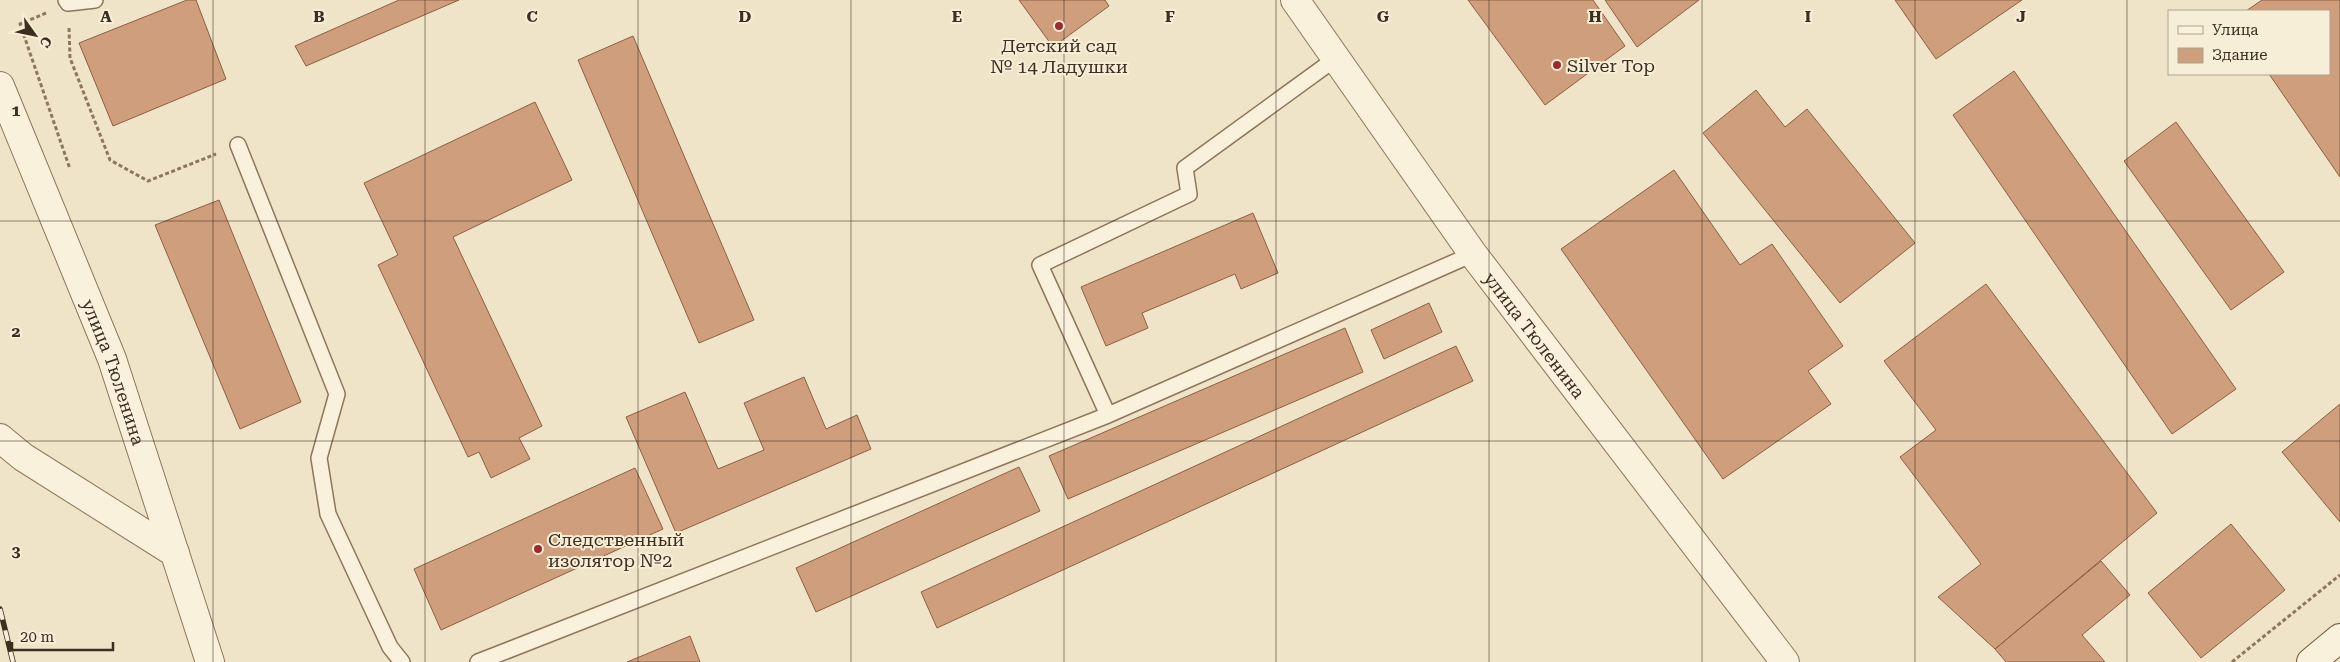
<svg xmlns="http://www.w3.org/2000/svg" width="2340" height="662" font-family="'Roboto Serif',serif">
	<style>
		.building { fill: #cf9f7d; stroke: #8d5f41 }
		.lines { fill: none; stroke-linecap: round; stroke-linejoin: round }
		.service-casing { stroke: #8d765c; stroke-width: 18 }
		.minor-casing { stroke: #8d765c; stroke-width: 30 }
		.tertiary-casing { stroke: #8d765c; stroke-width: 30 }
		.secondary-casing { stroke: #6f573f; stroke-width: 30 }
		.path { stroke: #8d765c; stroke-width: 3; stroke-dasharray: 4 2.5; stroke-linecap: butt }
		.service { stroke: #faf1dc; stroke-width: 15 }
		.minor { stroke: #faf1dc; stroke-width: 28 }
		.tertiary { stroke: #faf1dc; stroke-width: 28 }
		.secondary { stroke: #faf1dc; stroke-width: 28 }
		.rail-casing { stroke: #3d2e20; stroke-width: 5.5 }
		.rail { stroke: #f7eed8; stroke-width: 4; stroke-dasharray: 11; stroke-linecap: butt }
		.grid { fill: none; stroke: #3d2e20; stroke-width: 1; stroke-opacity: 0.55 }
		.poi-dot { fill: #9e2a2b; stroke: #f7eed8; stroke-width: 2 }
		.labels { text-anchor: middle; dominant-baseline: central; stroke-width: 4; stroke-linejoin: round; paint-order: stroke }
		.poi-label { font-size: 18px; fill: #3d2e20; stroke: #f7eed8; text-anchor: start }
		.street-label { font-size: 18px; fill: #3d2e20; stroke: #f7eed8 }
		.grid-label { font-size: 16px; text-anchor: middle; font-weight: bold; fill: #3d2e20; stroke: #f7eed8; stroke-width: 4; stroke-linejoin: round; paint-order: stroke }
	</style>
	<rect width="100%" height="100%" fill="#f0e4c8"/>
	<!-- building -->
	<path class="building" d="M187 0H196L226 79 113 126 79 43Z
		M399 0H459L306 66 295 46Z
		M1019 0H1105L1109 6 1053 47Z
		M1468 0H1593L1625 46 1545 105Z
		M1605 0H1699L1637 47Z
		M1895 0H2022L1936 59Z
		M2262 0H2340V177L2269 74H2329V11H2246Z
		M633 36 754 320 699 343 578 60Z
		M2014 71 2236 389 2172 434 1953 115Z
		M1756 90 1785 127 1807 109 1915 243 1840 303 1703 133Z
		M535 102 572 180 453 237 542 426 519 438 530 459 491 478 479 452 468 457 378 265 398 255 364 183Z
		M2176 122 2284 272 2231 310 2124 161Z
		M1674 170 1740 265 1772 244 1843 346 1808 371 1831 404 1723 479 1561 249Z
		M219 200 301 402 240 429 155 225Z
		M1253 213 1278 273 1241 289 1235 274 1142 313 1148 328 1106 346 1081 287Z
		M1986 284 2157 513 1995 649 1938 597 1981 564 1900 457 1936 430 1884 361Z
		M1429 303 1442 332 1384 359 1371 330Z
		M1345 328 1363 372 1068 499 1049 456Z
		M1456 346 1473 381 937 628 921 592Z
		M804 377 826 429 857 415 871 449 676 533 626 417 685 392 718 469 764 450 744 403Z
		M2340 404V522L2282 452Z
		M1019 467 1040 511 816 612 796 568Z
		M635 468 663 529 441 630 414 569Z
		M2231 524 2285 590 2201 658 2148 593Z
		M2101 561 2130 595 2082 635 2105 662H2006L1995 649Z
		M690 636 700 662H627Z"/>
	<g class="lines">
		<defs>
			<path id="service" d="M66 0 68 3 95 0
				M238 145 337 394 319 458 328 514 390 647 402 662
				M1108 415 1040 265 1189 194 1185 168 1335 59
				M478 662 1108 415 1473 254"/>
			<g id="minor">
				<path id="s1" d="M1295 0 1473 254 1785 662"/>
				<path d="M0 438 23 457 175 553"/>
			</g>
			<g id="tertiary">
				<path id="s2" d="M0 86 112 359 210 662"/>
			</g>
			<path id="secondary" d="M2311 662 2340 638"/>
		</defs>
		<!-- service casing -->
		<use href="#service" class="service-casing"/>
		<!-- minor casing -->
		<use href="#minor" class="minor-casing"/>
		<!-- tertiary casing -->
		<use href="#tertiary" class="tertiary-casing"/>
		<!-- secondary casing -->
		<use href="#secondary" class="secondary-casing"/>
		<!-- path -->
		<path class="path" d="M46 13 20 24 70 169
			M69 28 70 58 110 160 148 181 216 154
			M2232 662 2340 575"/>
		<!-- service -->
		<use href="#service" class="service"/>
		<!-- minor -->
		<use href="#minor" class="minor"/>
		<!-- tertiary -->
		<use href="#tertiary" class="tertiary"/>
		<!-- secondary -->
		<use href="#secondary" class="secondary"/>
		<defs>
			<path id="rail" d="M0 609 13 662"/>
		</defs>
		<!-- rail casing -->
		<use href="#rail" class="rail-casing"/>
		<!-- rail -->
		<use href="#rail" class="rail"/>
	</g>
	<!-- grid -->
	<path class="grid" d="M213 0V662M425 0V662M638 0V662M851 0V662M1064 0V662M1276 0V662M1489 0V662M1702 0V662M1915 0V662M2127 0V662M0 221H2340M0 441H2340"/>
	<!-- markers -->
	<g class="poi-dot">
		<circle cx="1059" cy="26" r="5"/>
		<circle cx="1557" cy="65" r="5"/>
		<circle cx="538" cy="549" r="5"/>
	</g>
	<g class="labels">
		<!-- poi labels -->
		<g class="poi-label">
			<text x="1059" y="45" text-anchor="middle">Детский сад<tspan x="1059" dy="21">№ 14 Ладушки</tspan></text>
			<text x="1567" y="65">Silver Top</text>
			<text x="548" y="539">Следственный<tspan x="548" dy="21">изолятор №2</tspan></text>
		</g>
		<!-- street labels -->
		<g class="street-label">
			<text stroke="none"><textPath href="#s1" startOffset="412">улица Тюленина</textPath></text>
			<text stroke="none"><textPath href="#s2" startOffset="308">улица Тюленина</textPath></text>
		</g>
	</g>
	<g class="grid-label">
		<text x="106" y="22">A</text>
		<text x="319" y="22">B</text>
		<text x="532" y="22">C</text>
		<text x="745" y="22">D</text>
		<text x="957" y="22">E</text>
		<text x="1170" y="22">F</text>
		<text x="1383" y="22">G</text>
		<text x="1595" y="22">H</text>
		<text x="1808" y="22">I</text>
		<text x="2021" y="22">J</text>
		<text x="16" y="116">1</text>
		<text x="16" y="337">2</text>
		<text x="16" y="557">3</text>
	</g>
	<!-- legend -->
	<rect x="2168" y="10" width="162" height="65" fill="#f7eed8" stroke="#ada18e"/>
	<rect x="2178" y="26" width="25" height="8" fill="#faf1dc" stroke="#ada18e"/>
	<text x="2212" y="35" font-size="15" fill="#3d2e20">Улица</text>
	<rect x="2178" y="48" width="25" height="15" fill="#cf9f7d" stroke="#ada18e"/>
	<text x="2212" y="60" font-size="15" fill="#3d2e20">Здание</text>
	<!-- north arrow -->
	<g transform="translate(35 35) rotate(123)" stroke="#f7eed8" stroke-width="4" paint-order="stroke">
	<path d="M0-4L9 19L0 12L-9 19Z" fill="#3d2e20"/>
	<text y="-8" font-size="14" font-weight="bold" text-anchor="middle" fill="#3d2e20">С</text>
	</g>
	<!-- scale -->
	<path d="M12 642v8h101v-8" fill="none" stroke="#3d2e20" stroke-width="2.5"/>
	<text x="20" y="642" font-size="15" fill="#3d2e20" stroke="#f7eed8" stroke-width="4" paint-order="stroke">20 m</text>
</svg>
